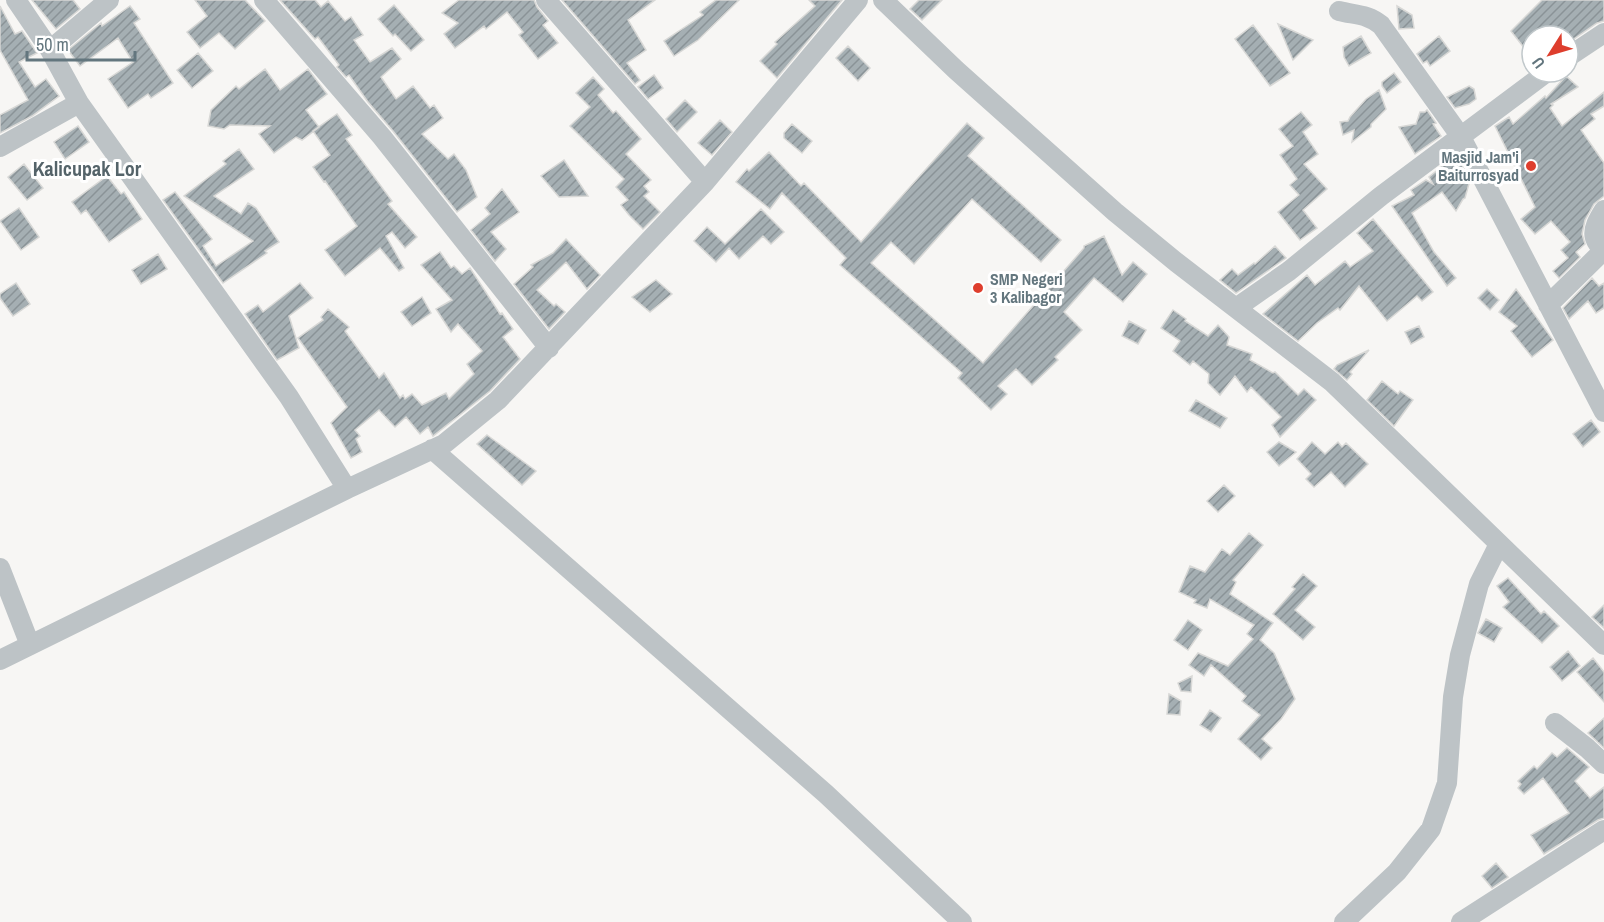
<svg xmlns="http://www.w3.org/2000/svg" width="1604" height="922" font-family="'Archivo Narrow',sans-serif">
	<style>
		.building { fill: url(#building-hatch); stroke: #d8d8d6; stroke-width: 1.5 }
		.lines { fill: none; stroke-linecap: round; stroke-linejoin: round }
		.minor { stroke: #bdc3c6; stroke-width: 20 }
		.poi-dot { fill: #de3e2d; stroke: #fff; stroke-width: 2 }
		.labels { text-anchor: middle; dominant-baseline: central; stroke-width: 6; stroke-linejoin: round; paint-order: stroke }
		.poi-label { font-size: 16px; font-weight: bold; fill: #63767e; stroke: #fff; text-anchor: end }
		.quarter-label { font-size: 20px; font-weight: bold; fill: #546369; stroke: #fff }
	</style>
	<defs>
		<pattern id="building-hatch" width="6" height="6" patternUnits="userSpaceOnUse" patternTransform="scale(1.5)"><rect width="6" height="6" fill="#a5afb3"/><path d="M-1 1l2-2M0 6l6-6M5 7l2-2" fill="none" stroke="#8a9397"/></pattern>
	</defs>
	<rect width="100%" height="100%" fill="#f7f6f4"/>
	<!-- building -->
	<path class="building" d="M32 0H73L80 9 56 29Z
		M195 0H245L265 21 235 49 219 33 200 48 187 32 207 16Z
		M280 0H315L321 7 328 1 345 21 351 17 363 35 354 40 370 62 392 48 401 59 381 77 396 99 413 86 430 108 434 105 443 118 422 134 448 159 454 154 466 170 477 197 457 212 393 131 368 102 349 75 346 77 337 67 339 65 318 37 315 39Z
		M459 0H534L537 7 548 21 543 25 558 43 538 59 519 35 523 32 507 12 486 29 484 26 455 48 444 34 458 23 442 13Z
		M562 0H655L628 20 646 50 627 63 640 80 635 84Z
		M716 0H739L698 40 674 56 664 41 703 15 700 12Z
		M809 0H842L777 78 760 61 777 44 775 42 815 6Z
		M919 0H942L922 20 910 9Z
		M1542 0H1604V21L1597 23 1568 43V36H1532V58L1511 31Z
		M394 5 424 40 411 51 395 34 393 36 378 19Z
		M0 6 15 34 22 31 37 53 19 62 35 87 46 79 59 96 32 116 0 133V115L28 100 0 50Z
		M130 6 140 19 134 23 173 83 151 98 148 94 128 108 108 79 133 62 118 38 80 66 68 50 96 27 101 23 102 26Z
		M1397 6 1412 15 1414 28 1399 29Z
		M1278 24 1313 40 1293 60Z
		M1253 25 1290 73 1270 86 1235 39Z
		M1361 36 1371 53 1349 66 1344 57 1343 47Z
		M1439 36 1450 51 1430 66 1427 61 1423 63 1417 54Z
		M848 46 870 68 858 81 836 58Z
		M198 53 213 71 192 88 177 70Z
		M265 69 280 90 308 69 327 94 306 110 319 127 302 140 296 137 274 153 259 134 270 126 230 125 224 129 208 126 211 110 236 86 239 89Z
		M1394 73 1401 82 1387 93 1382 86V82Z
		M654 75 663 88 648 99 638 87Z
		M1566 76 1578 87 1551 104 1553 105 1550 108 1562 126 1604 92V106L1591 114 1595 119 1581 130 1604 163V196L1594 204 1585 220 1582 234 1585 244 1576 252 1580 257 1559 278 1553 271 1568 258 1561 250 1570 242 1551 221 1535 234 1521 219 1535 207 1495 126 1509 117 1513 124 1545 96 1546 98Z
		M593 77 604 89 598 95 613 113 616 111 641 139 626 154 651 180 644 186 649 192 644 196 660 212 643 229 629 215 621 205 628 200 616 187 624 179 570 126 590 107 576 93Z
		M1469 86 1474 89 1476 99 1469 104 1455 108 1447 97Z
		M1379 90 1386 109 1371 124V127L1352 142 1354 130 1343 135 1340 122 1348 121 1350 117 1366 99Z
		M685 100 697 112 677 132 666 119Z
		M1427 110 1436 123 1433 124 1441 136 1415 154 1399 127 1416 124 1420 112H1425Z
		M1301 112 1312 125 1303 132 1318 154 1304 164 1327 189 1303 210 1317 228 1300 240 1278 212 1299 195 1290 185 1297 179 1280 155 1293 146 1279 129Z
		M337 114 352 135 346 139 392 201 388 204 417 237 405 248 392 232 386 236 404 268 399 271 380 248 345 276 325 250 357 226 325 181 324 182 313 167 330 155 313 131Z
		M720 120 732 132 712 155 698 143Z
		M967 123 984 138 968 156 1061 240 1041 262 972 199 914 264 891 242 871 263 983 363 1084 248V246L1104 236 1122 275 1133 262 1147 274 1123 302 1094 278 1064 312 1082 330 1055 357 1058 360 1032 385 1016 369 998 386 1007 394 991 410 958 378 962 373 840 265 846 258 782 193 770 209 736 182 747 169 749 171 769 152 801 186 804 183 861 242Z
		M792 124 812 141 802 153 784 138V133Z
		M78 126 89 142 65 159 54 142Z
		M239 149 254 169 214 196 241 214 248 203 256 208 279 242 265 251 267 253 223 283 163 200 175 192 212 239 203 246 216 266 253 241 184 196 226 164 223 161Z
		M1455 156H1457L1470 180 1465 198 1463 199 1456 211 1442 192 1412 213 1434 252 1456 278 1447 286 1392 206 1414 195 1411 190 1426 180 1433 184 1429 177Z
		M564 160 588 196 559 197 541 176Z
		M24 164 43 188 27 200 8 177Z
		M107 176 121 194 124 192 142 219 109 242 86 210 81 214 72 202Z
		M502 189 519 212 491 232 506 249 495 261 471 230 490 214 485 208Z
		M19 208 39 237 21 250 0 221Z
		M761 209 784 232 771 244 763 236 739 259 729 248 716 262 694 241 707 227 725 244Z
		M1373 219 1433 292 1422 301 1417 296 1387 321 1359 286 1340 310 1338 308 1317 323 1298 341 1263 314 1307 275 1315 285 1345 261 1350 267 1373 251 1357 233Z
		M566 239 600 275 587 289 566 262 537 290 554 306 556 304 565 312 549 329 514 284 533 267 531 265 553 253Z
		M1275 246 1286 258 1236 293 1220 280 1232 269 1238 275 1254 263 1255 264Z
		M440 252 451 268 454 266 462 274 470 268 500 314 502 313 513 329 503 337 520 359 490 391 433 436 428 427 420 434 406 417 395 427 379 410 355 430 360 436 356 439 362 452 351 458 331 423 347 407 298 338 323 320 321 317 328 309 349 327 345 331 379 378 384 373 400 398 403 395 405 399 412 394 422 405 446 393 449 399 474 374 467 364 482 351 458 324 451 332 436 309 452 300 421 265Z
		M158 254 167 269 141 284 132 270Z
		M1592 278 1599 286 1604 283V308L1596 313 1588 301 1569 319 1563 308Z
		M656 280 672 294 650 312 632 297Z
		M16 283 30 304 13 316 0 298V294Z
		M300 283 313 298 289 316 299 348 277 360 245 314 258 305 263 312Z
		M1487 289 1499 300 1490 310 1478 298Z
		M1516 289 1553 340 1532 357 1511 331 1517 326 1499 312Z
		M422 297 431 313 412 326 401 312Z
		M1173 310 1186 319 1185 321 1208 336 1218 325 1229 337 1227 345 1252 354 1250 360 1273 373 1275 372 1298 395 1304 389 1316 400 1280 437 1272 425 1281 417 1251 387 1247 392 1235 376 1220 395 1208 383 1209 374 1193 361 1190 365 1173 351 1180 341 1161 328Z
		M1129 321 1146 330 1138 344 1122 336Z
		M1419 326 1424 337 1411 344 1405 332Z
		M1369 350 1350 372 1352 374 1347 380 1334 369 1337 365Z
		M1382 381 1398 394 1400 391 1413 400 1394 426 1367 400Z
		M1196 400 1227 418 1220 428 1189 411Z
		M1591 420 1600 432 1583 447 1573 434Z
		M487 435 536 471 522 485 477 444Z
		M1279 442 1296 452 1279 466 1267 452Z
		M1312 442 1325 454 1338 442 1342 447 1346 443 1368 464 1345 487 1331 472 1314 487 1306 479 1311 474 1297 459Z
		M1224 485 1235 496 1218 512 1207 501Z
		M1249 533 1263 545 1233 580 1236 582 1230 594 1273 623 1260 640 1274 653 1295 699 1281 719 1262 739 1272 748 1261 760 1238 739 1260 715 1242 701 1246 696 1211 665 1204 676 1189 665 1198 653 1228 666 1253 639 1247 634 1254 625 1210 599 1207 608 1194 603 1196 600 1179 592 1190 566 1205 572 1222 549 1230 555Z
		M1303 574 1317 586 1295 610 1315 627 1303 640 1273 614 1295 589 1292 587Z
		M1508 578 1541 614 1544 611 1559 626 1542 643 1503 607 1509 602 1497 586Z
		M1604 605V628L1592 617Z
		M1486 619 1502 628 1494 642 1478 633Z
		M1188 620 1202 630 1188 650 1174 640Z
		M1568 651 1580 666 1562 681 1550 667Z
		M1593 658 1604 672V702L1577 672Z
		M1192 676 1191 692 1181 691 1178 683Z
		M1169 694 1181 701 1180 715 1167 714Z
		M1210 710 1221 718 1211 732 1200 725Z
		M1604 718V748L1588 733Z
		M1567 748 1589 767 1575 781 1590 798 1604 787V818L1598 820 1544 854 1531 835 1569 813 1543 778 1524 794 1518 788 1521 784 1518 781 1534 766 1537 769 1552 753 1557 757Z
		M1496 863 1508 877 1492 888 1482 876Z"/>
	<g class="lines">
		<!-- minor -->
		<path class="minor" d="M16 0 50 50 79 103 289 397 347 489
			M264 0 382 137 549 348
			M546 0 705 182
			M883 0 956 70 1115 212 1176 262 1332 382 1604 645
			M1339 11C1355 15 1368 14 1381 25L1461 137 1604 412
			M50 50 109 0
			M1568 57 1604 33
			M0 147 79 103
			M1548 305 1602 252C1601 246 1597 244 1595 238 1592 229 1599 218 1604 210
			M1236 308 1289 271 1381 196 1547 72
			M432 449 826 794 962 922
			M0 568 30 645
			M0 660 347 489 444 444 498 400 705 182 858 0
			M1555 723 1587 748 1604 764
			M1344 922 1397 872 1431 829 1447 783 1453 697 1460 655 1479 584 1499 544
			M1461 922 1604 830"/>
	</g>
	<!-- markers -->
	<g class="poi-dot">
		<circle cx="1531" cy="166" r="6"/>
		<circle cx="978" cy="288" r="6"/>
	</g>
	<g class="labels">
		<!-- poi labels -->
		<g class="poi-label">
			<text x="1519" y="157">Masjid Jam'i<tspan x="1519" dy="18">Baiturrosyad</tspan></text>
			<text x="990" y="279" text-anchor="start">SMP Negeri<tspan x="990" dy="18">3 Kalibagor</tspan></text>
		</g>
		<!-- quarter labels -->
		<g class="quarter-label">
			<text x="87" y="168">Kalicupak Lor</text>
		</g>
	</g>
	<!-- north arrow -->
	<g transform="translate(1550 54) rotate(233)"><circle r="28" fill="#ffffff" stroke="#c1c8cb" stroke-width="1.5"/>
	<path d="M0-4.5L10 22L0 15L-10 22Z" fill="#de3e2d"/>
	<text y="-9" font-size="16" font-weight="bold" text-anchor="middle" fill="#63767e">U</text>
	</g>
	<!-- scale -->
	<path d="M27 51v9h108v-9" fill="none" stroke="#63767e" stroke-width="3"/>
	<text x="36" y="51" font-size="18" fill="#63767e" stroke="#ffffff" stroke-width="4.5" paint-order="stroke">50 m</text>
</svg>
